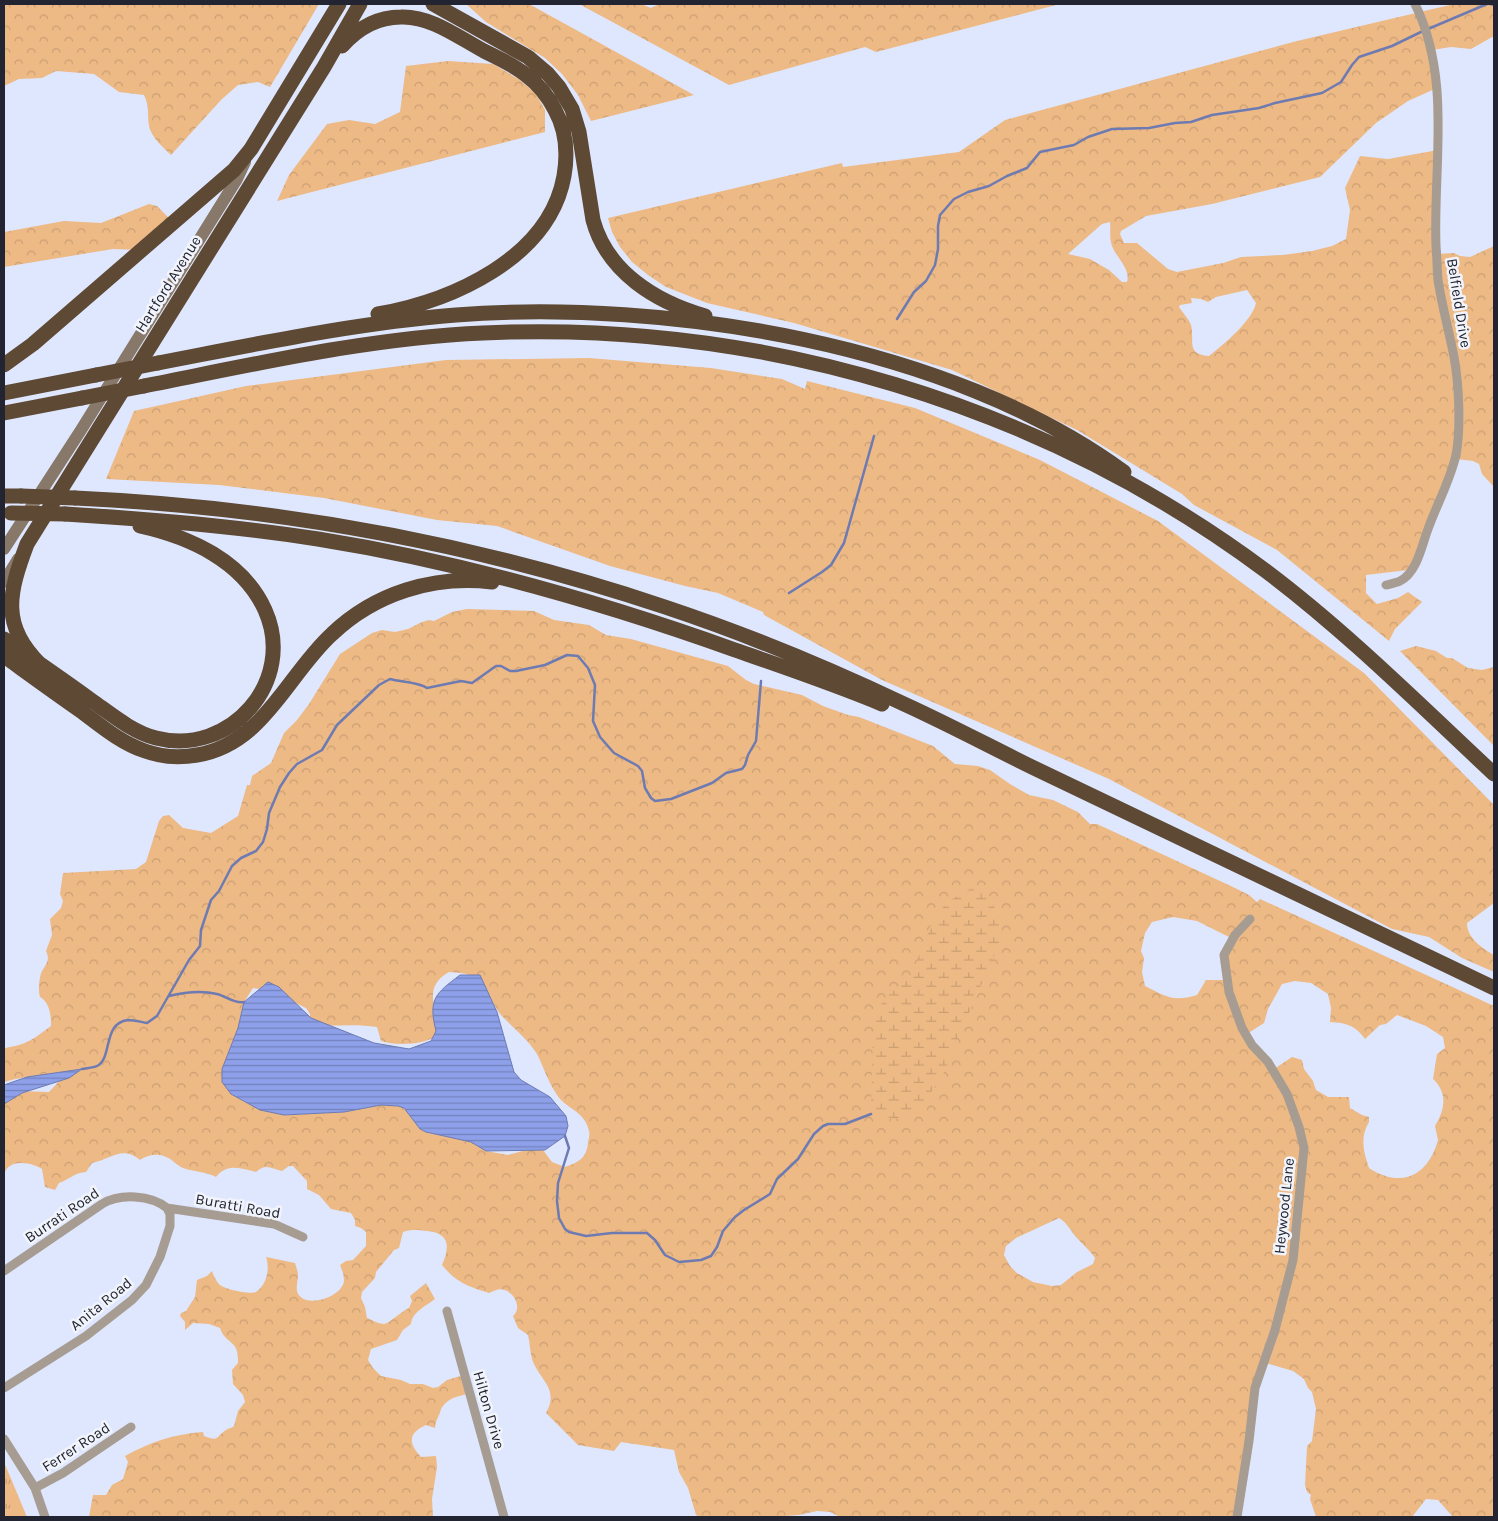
<svg xmlns="http://www.w3.org/2000/svg" width="1498" height="1521" font-family="Karla,sans-serif">
	<style>
		.forest { fill: url(#forest-crowns); fill-rule: evenodd }
		.wetland { fill: url(#wetland-marsh) }
		.park { fill: url(#park-tufts) }
		.water { fill: url(#water-rules); stroke: #6d7bb2 }
		.lines { fill: none; stroke-linecap: round; stroke-linejoin: round }
		.stream { stroke: #6d7bb2; stroke-width: 2.5 }
		.street { stroke: #a79c92; stroke-width: 9 }
		.secondary { stroke: #877869; stroke-width: 12 }
		.highway { stroke: #5d4934; stroke-width: 15 }
		.highway-bridge { stroke: #5d4934; stroke-width: 15 }
		.labels { text-anchor: middle; dominant-baseline: central; stroke-width: 5; stroke-linejoin: round; paint-order: stroke }
		.street-label { font-size: 15px; fill: #222531; stroke: #f2f4fb }
	</style>
	<defs>
		<pattern id="forest-crowns" width="20" height="18" patternUnits="userSpaceOnUse" patternTransform="scale(1.25)"><rect width="20" height="18" fill="#edb985"/><path d="M2 6a3 3 0 1 1 6 0M12 15a3 3 0 1 1 6 0" fill="none" stroke="#cb9f73"/></pattern>
		<pattern id="wetland-marsh" width="20" height="14" patternUnits="userSpaceOnUse" patternTransform="scale(1.25)"><rect width="20" height="14" fill="#edb985"/><path d="M1 5h8M5 5V1M11 12h8M15 12V8" fill="none" stroke="#cb9f73"/></pattern>
		<pattern id="park-tufts" width="24" height="20" patternUnits="userSpaceOnUse" patternTransform="scale(1.25)"><rect width="24" height="20" fill="#edb985"/><path d="M3 7l-1-3M5 7V3M7 7l1-3M15 17l-1-3M17 17v-4M19 17l1-3" fill="none" stroke="#cb9f73"/></pattern>
		<pattern id="water-rules" width="6" height="5" patternUnits="userSpaceOnUse" patternTransform="scale(1.25)"><rect width="6" height="5" fill="#8da0e9"/><path d="M0 2.5h6" fill="none" stroke="#7382bd"/></pattern>
	</defs>
	<rect width="100%" height="100%" fill="#dfe7ff"/>
	<!-- forest -->
	<path class="forest" d="M4 4H319L270 87 258 82 238 85 221 100 171 155C163 147 151 137 149 126 147 114 150 108 144 95L119 92 94 74 56 71 42 78 19 79 4 86Z
		M466 4H529L694 95 591 121 578 95 562 74 545 58 486 22Z
		M579 4H641L651 8 659 4H1060L876 52 865 47 729 85Z
		M1454 4H1494V36L1471 49 1451 47 1432 50 1437 88 1408 101 1376 123 1320 177 1212 204 1146 216 1121 231 1120 234 1124 243H1137L1168 269 1177 272 1223 263 1241 257 1283 255 1312 251 1332 246 1346 239 1350 210 1345 188 1360 156 1388 159 1438 150V254L1454 253 1460 256 1470 257 1494 246V487L1482 474 1479 464 1473 461 1456 459 1416 563 1408 570 1366 575V593L1377 604 1398 598 1408 592 1422 602 1395 629 1389 641 1277 550 1194 505 1182 494 1077 430 952 370 794 323 707 303 666 287 648 275 632 262 620 247 612 232 608 218 842 163 843 167 959 152 1005 120 1297 41ZM1110 222C1111 230 1109 238 1112 246 1116 257 1131 269 1127 282H1122L1109 270 1090 259 1068 254 1102 224ZM1247 290 1256 303C1252 321 1224 344 1209 356 1185 354 1195 340 1191 325 1189 319 1182 312 1179 307L1180 305 1192 303 1191 298 1201 299 1208 302 1216 297Z
		M448 61 493 64 520 80 536 94 545 110V132L277 201 289 175 327 124 349 120 375 124 400 112 406 66Z
		M149 204 157 206 172 221 139 250 113 249 4 267V232L64 221 101 223Z
		M589 358 711 368 782 379 805 389 807 381 915 408 1040 460 1158 521 1364 673 1494 805V903L1467 923C1467 938 1482 948 1494 955V972L1462 958 1429 937 1392 929 1109 779 882 680 764 615 763 612 718 593 685 586 610 566 497 526 437 520 324 498 219 485 106 479 134 411 246 386 446 360Z
		M467 609 534 611 554 620 589 625 606 635 631 639 728 666 746 680 754 684 802 695 823 706 848 715 859 717 933 746 955 764 978 766 990 770 1010 784 1029 795 1053 800 1078 812 1090 824H1097L1233 887 1249 895 1257 902 1260 899 1494 1006V1517H1453L1438 1500 1426 1499 1412 1517H1316L1310 1499 1311 1495 1307 1492 1305 1485 1307 1446 1312 1441 1316 1409 1312 1392 1308 1388 1304 1379 1293 1371 1266 1363 1257 1383 1237 1517H840L830 1512 817 1511 799 1515 771 1517H700L696 1515 688 1488 679 1472 674 1450 621 1442 614 1451 578 1445 546 1413C560 1388 539 1380 532 1359 530 1352 530 1343 528 1335L518 1328 513 1316C522 1308 515 1294 505 1290 499 1288 494 1291 489 1293 467 1286 457 1283 442 1265 450 1247 450 1233 427 1231 418 1230 412 1229 403 1232L399 1248 394 1250 376 1272 375 1278 362 1292 361 1298 365 1307 367 1318C372 1320 379 1324 384 1324 388 1324 402 1311 409 1308L412 1301 410 1296 426 1283 435 1299C426 1306 412 1312 411 1324L403 1330 397 1340 371 1349 368 1360 373 1368 381 1376 401 1380 410 1384H423L433 1388 438 1387 447 1380 464 1375 470 1393C457 1397 445 1398 440 1412 438 1419 436 1419 435 1428L426 1425C408 1433 408 1443 421 1457L436 1456 437 1467 432 1499 433 1517H89L93 1495H106L112 1485 123 1479 128 1462 125 1456C150 1442 174 1434 203 1432L204 1436C220 1442 215 1437 226 1430 229 1428 232 1428 234 1426L238 1411 245 1402 243 1395 233 1384 232 1370 238 1363C239 1338 226 1346 220 1328L209 1324 193 1323 185 1330V1322L180 1316 181 1313 186 1311 195 1297 197 1280 207 1276 212 1271C213 1274 216 1281 219 1284 222 1289 251 1295 256 1292 267 1285 270 1268 266 1257L295 1263C296 1267 298 1271 298 1275 298 1280 296 1286 297 1291 302 1310 342 1298 344 1281 344 1275 342 1270 340 1265L346 1261 353 1260 366 1246V1232L361 1228 355 1226V1220L351 1213 331 1209 319 1195 307 1189V1181L293 1166H289L282 1171C271 1168 265 1163 256 1172 241 1168 227 1163 216 1177 206 1172 197 1172 186 1169 176 1166 173 1159 166 1157 158 1153 147 1155 140 1160 122 1145 111 1159 92 1163L86 1172C74 1173 70 1179 59 1183L55 1190 45 1187 42 1169C33 1163 11 1158 5 1172 4 1175 4 1181 4 1184V1099L20 1091 49 1092 63 1077C42 1075 24 1076 4 1082V1049C9 1046 14 1047 19 1045 31 1042 41 1033 51 1026 51 1015 50 1003 40 997 38 990 39 981 41 973 45 965 51 961 46 951L52 935 50 919 61 908 63 901 60 894 63 873 136 869 146 862 159 821 163 816 169 815 183 828 211 833 238 816 247 785H250L252 776 271 763 284 733 297 720 309 704 340 654 372 633 382 630 395 632 408 629 422 622 429 620 434 621 452 612ZM1173 917 1197 921 1233 939 1225 956V980H1206L1197 995C1173 1002 1167 997 1145 986L1142 972 1144 958 1141 951 1145 933 1152 922ZM449 972C458 973 467 972 474 978 487 989 492 1003 501 1015 513 1028 528 1039 537 1054 544 1068 548 1082 557 1095 566 1109 585 1111 589 1131 590 1134 589 1138 588 1142 587 1158 579 1162 565 1167L552 1162 543 1150 530 1149 508 1155 486 1151 471 1142 426 1132 420 1129 404 1108 398 1106 381 1105 344 1112 284 1115 222 1074V1069L238 1028 244 1002 253 988 268 990 306 1008 310 1014 309 1025C332 1027 354 1023 377 1027L381 1041C395 1046 424 1045 436 1036 440 1010 420 988 449 972ZM1295 981 1311 983 1328 994 1331 1008 1330 1022C1346 1023 1355 1025 1365 1039L1380 1025 1386 1024 1397 1015 1426 1026 1443 1037 1445 1048 1437 1054 1433 1079C1448 1093 1445 1109 1435 1126L1438 1140C1428 1176 1401 1189 1369 1168 1363 1151 1360 1137 1369 1122V1117L1362 1115 1350 1108 1349 1097H1328L1316 1090 1313 1081 1304 1069 1302 1060 1292 1057 1274 1069 1247 1034 1264 1023 1268 1009 1282 984ZM1059 1218C1066 1222 1070 1229 1075 1236 1082 1244 1089 1249 1095 1258L1093 1264 1077 1272 1061 1285 1052 1286 1033 1282 1017 1273 1010 1266 1004 1255 1006 1246 1016 1238Z
		M1416 646 1436 651 1447 658H1452L1468 668 1482 670 1494 667V746L1400 651Z"/>
	<!-- wetland -->
	<path class="wetland" d="M977 885 991 899 1002 929 1000 941 943 1074 920 1109 902 1118 880 1120 871 1114 873 1031 883 999 910 978 932 923 947 902Z"/>
	<!-- park -->
	<path class="park" d="M4 1462 27 1517H4Z"/>
	<!-- water -->
	<path class="water" d="M460 975H480L497 1012 514 1072 521 1080 550 1097 566 1116 568 1126 565 1136 545 1150 486 1151 471 1142 426 1132 420 1129 404 1108 398 1106 381 1105 344 1112 284 1115 260 1110 231 1094 222 1082V1069L238 1028 244 1002 268 982 279 987 311 1018 374 1043 409 1049 431 1041 436 1031C428 999 435 994 460 975Z
		M82 1069 69 1078 22 1093 4 1104V1085L27 1077Z"/>
	<g class="lines">
		<!-- stream -->
		<path class="stream" d="M1490 4 1494 5
			M1428 29 1487 4
			M897 319 914 292 926 281 935 265 938 249V226L940 215 954 199 968 192 989 186 1007 176 1027 168 1040 152 1074 145 1088 137 1112 129 1149 128 1175 123 1191 122 1212 115 1259 108 1275 103 1322 93 1341 82 1352 65 1359 57 1392 46 1423 31
			M789 593 822 572 831 565 844 543 874 436
			M169 996C185 992 201 990 217 994 226 996 234 1004 244 1002
			M82 1069C86 1068 93 1068 97 1066 113 1058 102 1023 128 1020 134 1020 141 1022 147 1023L157 1016 189 960 200 946 201 930 211 900 219 891 232 866 241 858 256 851 263 842 267 829 269 813 280 787 289 773 297 764 322 750 337 725 379 685 390 679C400 682 419 682 427 688L461 681 472 683 496 666H501L510 671H516L545 665 567 655 578 656 588 668 595 685 593 721 600 737 614 753 638 766 642 771 645 788 651 798 655 801 671 799 712 783 726 773 742 769 745 765 748 755 756 741 761 681
			M565 1136 569 1148 558 1183 557 1201 559 1218 565 1229 569 1232 586 1236 612 1233H647L655 1240 665 1255 679 1262 701 1260 711 1256 717 1247 723 1231 735 1217 744 1210 770 1194 777 1179 798 1159 814 1134 823 1126 828 1124H845L871 1114"/>
		<!-- street -->
		<path class="street" d="M1386 585C1390 584 1396 583 1400 581 1417 573 1422 545 1428 529 1437 504 1450 481 1456 455 1461 429 1459 384 1454 357 1449 331 1442 306 1438 280 1437 268 1437 257 1436 246 1433 166 1452 79 1415 4
			M4 1271 102 1204C120 1193 151 1195 167 1208L274 1224 303 1237
			M447 1311 504 1517
			M4 1388 86 1336 132 1300 146 1285 160 1257 170 1226V1214L167 1208
			M4 1439 35 1488 45 1517
			M35 1488 63 1473 131 1427
			M1237 1517 1249 1441 1255 1388 1275 1330 1293 1260 1304 1148 1299 1127 1287 1094 1268 1062 1252 1045 1242 1028 1229 992 1224 955 1235 935 1250 919"/>
		<!-- secondary -->
		<path class="secondary" d="M4 549 81 430 237 179 245 162
			M4 582 18 559"/>
		<!-- highway -->
		<path class="highway" d="M433 4 528 57 548 74 559 87 572 109 579 132 593 220C607 272 656 302 705 316
			M342 46C358 28 377 17 401 17 431 16 458 37 484 51 498 58 514 65 526 75 538 84 548 96 555 110 566 130 568 153 564 176 549 259 451 301 378 314
			M158 363C257 344 355 323 456 315 667 299 950 344 1124 472
			M4 365 33 344 234 170 251 149 339 4
			M144 386C256 364 368 338 483 333 761 320 1042 404 1266 571 1347 632 1420 705 1494 774
			M4 393 96 375
			M4 413 82 398
			M4 496H21
			M75 498C276 507 474 543 665 607 746 634 826 667 904 704 948 724 991 747 1034 768 1188 841 1341 915 1494 988
			M65 514C150 519 234 526 318 539 462 562 598 601 735 650 784 667 834 684 882 704
			M4 639C33 659 62 679 91 700 111 714 132 732 156 738 230 757 297 681 265 610 243 561 190 537 140 526
			M4 656C29 674 55 693 81 711 101 726 121 743 145 751 162 757 180 758 197 755 264 744 287 675 332 634 375 593 434 575 492 582
			M40 664C0 625 9 592 27 544L324 67 360 4"/>
		<!-- highway-bridge -->
		<path class="highway-bridge" d="M96 375 158 363
			M82 398 144 386
			M21 496 75 498
			M11 513 65 514"/>
	</g>
	<g class="labels">
		<!-- street labels -->
		<g class="street-label">
			<text transform="translate(168 284) rotate(-58)">Hartford Avenue</text>
			<text transform="translate(1459 303) rotate(81)">Belfield Drive</text>
			<text transform="translate(238 1206) rotate(10)">Buratti Road</text>
			<text transform="translate(1284 1206) rotate(-84)">Heywood Lane</text>
			<text transform="translate(62 1215) rotate(-34)">Burrati Road</text>
			<text transform="translate(101 1304) rotate(-39)">Anita Road</text>
			<text transform="translate(489 1410) rotate(74)">Hilton Drive</text>
			<text transform="translate(76 1447) rotate(-33)">Ferrer Road</text>
		</g>
	</g>
	<!-- border -->
	<rect width="1498" height="1521" fill="none" stroke="#222531" stroke-width="10"/>
</svg>
